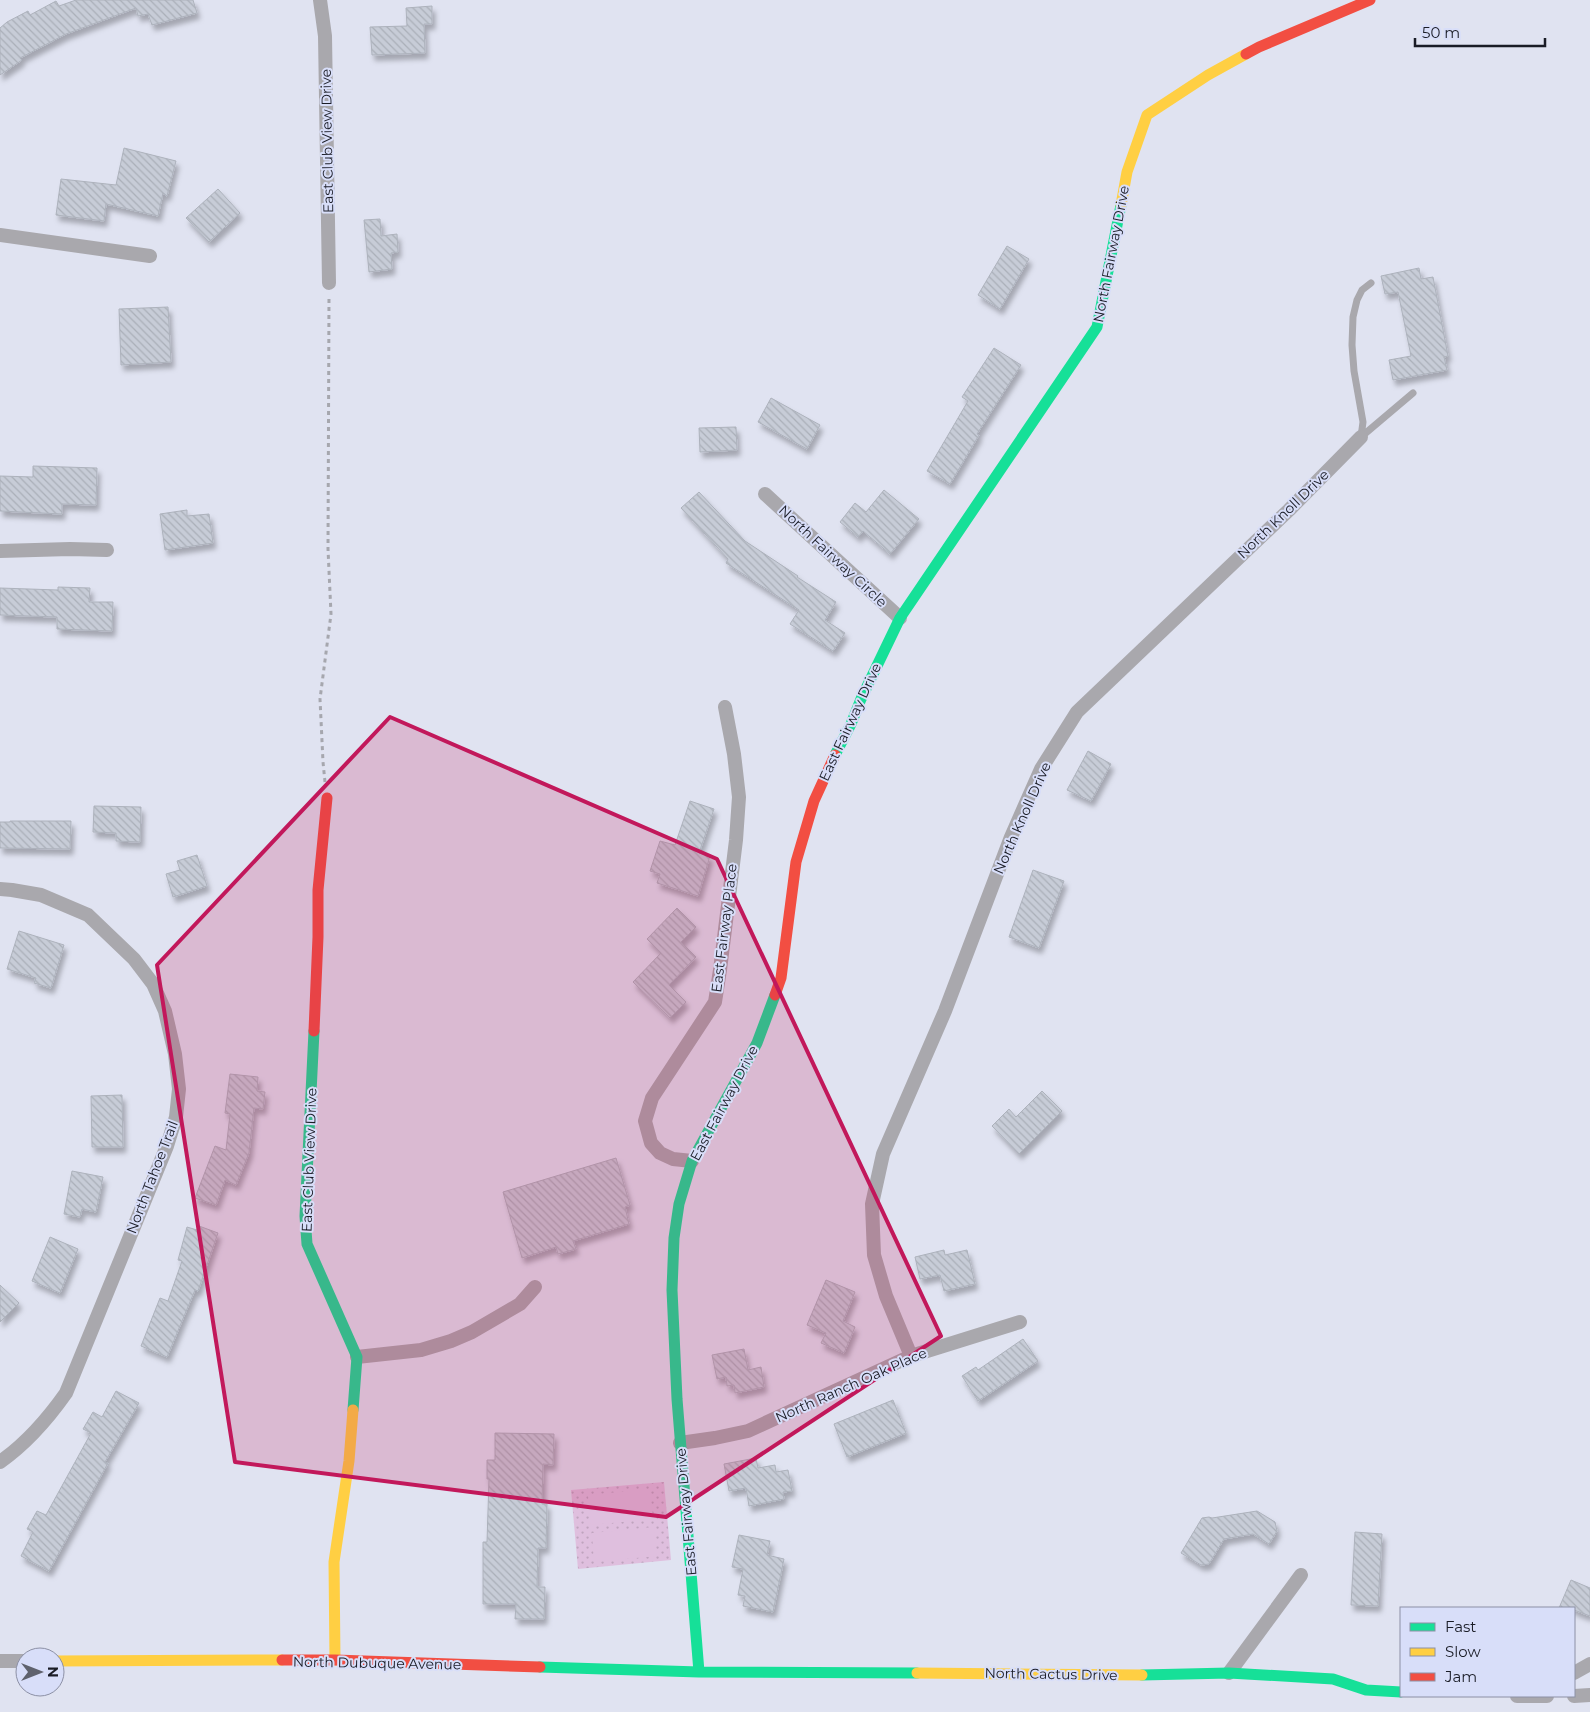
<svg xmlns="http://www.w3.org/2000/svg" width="1590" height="1712" font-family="Montserrat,sans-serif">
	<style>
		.park { fill: url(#park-dots) }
		.garden { fill: #dfbfde }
		.building { fill: url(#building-back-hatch); stroke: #adb2bc; filter: url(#shadow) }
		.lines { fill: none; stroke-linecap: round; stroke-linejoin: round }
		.path { stroke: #a6a7ae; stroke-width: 3; stroke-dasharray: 4 4; stroke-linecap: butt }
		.lane { stroke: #a9a8ad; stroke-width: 7 }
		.street { stroke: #a9a8ad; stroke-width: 14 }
		.fast { stroke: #16e098; stroke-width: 11 }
		.slow { stroke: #ffcf43; stroke-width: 11 }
		.jam { stroke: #f24e42; stroke-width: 11 }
		.marked { fill: #c2185b; fill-opacity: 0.2; stroke: #c2185b; stroke-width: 4; stroke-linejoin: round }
		.labels { text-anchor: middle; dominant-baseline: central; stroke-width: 4; stroke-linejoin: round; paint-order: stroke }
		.street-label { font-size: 14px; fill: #1a1c26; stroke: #d8def9 }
	</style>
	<defs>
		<pattern id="park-dots" width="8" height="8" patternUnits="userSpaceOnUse" patternTransform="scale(1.25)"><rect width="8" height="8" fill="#dfbfde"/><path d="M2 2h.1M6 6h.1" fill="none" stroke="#bfa4be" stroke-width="1.8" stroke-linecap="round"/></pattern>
		<pattern id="building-back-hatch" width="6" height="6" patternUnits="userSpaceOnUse" patternTransform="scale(1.25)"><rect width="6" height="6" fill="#c7ccd7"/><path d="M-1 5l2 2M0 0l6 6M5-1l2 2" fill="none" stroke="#aaafb8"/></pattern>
		<filter id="shadow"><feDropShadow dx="3" dy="5.5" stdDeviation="2.5" flood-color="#0004"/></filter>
	</defs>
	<rect width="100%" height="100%" fill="#e0e3f1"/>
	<!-- park -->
	<path class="park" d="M664 1482 671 1560 578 1569 571 1490Z"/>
	<!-- garden -->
	<path class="garden" d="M650 1489 653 1519 591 1525 588 1495Z
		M654 1527 657 1556 594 1562 592 1533Z"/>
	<!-- building -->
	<path class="building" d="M76 0H193L197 13 152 25 148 14 138 16 136 8 66 34 20 58 22 60 0 75V28L7 22 28 11 30 15 56 1 59 6Z
		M432 6V24H424L425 53 372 55 370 27 407 26 406 8Z
		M124 148 176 161 167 196 163 193 158 216 106 204 104 221 56 215 61 179 116 185Z
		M218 189 240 213 209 242 186 218Z
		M380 219 381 236 397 234 398 252 391 253 392 269 369 272 364 220Z
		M1007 246 1029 259 1000 309 978 295Z
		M1419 268 1421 279 1433 277 1448 356 1444 357 1447 370 1393 380 1389 360 1411 356 1398 292 1385 294 1381 276Z
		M168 307 171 362 121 365 119 309Z
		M994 348 1021 365 977 434 979 435 950 484 927 471 968 401 962 397Z
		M771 398 820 425 807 449 758 422Z
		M736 427 737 450 700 452 699 428Z
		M33 466 97 468 96 505 62 504V514L0 511V476L33 477Z
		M884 490 919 519 890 554 863 531 858 537 840 522 855 503 866 512Z
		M699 492 745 541 798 576 797 577 836 602 825 620 845 633 833 651 790 624 799 610 726 563 728 559 681 508Z
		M187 510V516L209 514 213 543 165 550 160 514Z
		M58 587 90 588 89 602H113L112 631 57 629V617L0 615V588L58 590Z
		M1088 751 1111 764 1091 801 1067 790Z
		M690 801 714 809 699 853 710 856 698 896 657 883 660 874 650 871 660 841 675 845Z
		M94 806 141 807 140 842 116 841V833L93 832Z
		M10 821H71L70 849 0 848V822H10Z
		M197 855 207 886 173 897 166 874 180 870 177 861Z
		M1033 870 1064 881 1039 948 1009 937Z
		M677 908 696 927 681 942 696 957 669 985 686 1002 670 1018 633 982 661 953 647 939Z
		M19 931 64 945 51 988 34 983 36 978 7 969Z
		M230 1074 258 1077 257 1091 265 1092 263 1109 254 1108 249 1153 236 1185 225 1180 216 1205 195 1198 215 1146 226 1150 230 1114 225 1113Z
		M1042 1091 1062 1111 1019 1154 992 1126 1009 1109 1016 1117Z
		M122 1095 123 1147H92L91 1096Z
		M616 1158 630 1205 625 1207 629 1224 573 1241 576 1249 558 1254 556 1247 522 1258 503 1192Z
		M72 1171 103 1177 96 1212 82 1209 80 1217 64 1214Z
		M199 1226 218 1233 198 1291 195 1290 167 1357 141 1346 160 1298 168 1301 182 1261 178 1260 187 1227 197 1230Z
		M50 1237 78 1249 60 1293 32 1281Z
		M944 1250 945 1255 967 1250 975 1284 944 1291 940 1275 920 1279 915 1257Z
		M826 1280 855 1292 843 1321 855 1327 844 1353 821 1343 826 1333 807 1325Z
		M0 1285 19 1303 0 1322Z
		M1023 1339 1038 1361 978 1401 962 1376 976 1367 978 1370Z
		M744 1349 748 1370 761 1367 764 1387 735 1393 734 1385 727 1386 726 1377 717 1379 712 1355Z
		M116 1391 139 1403 105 1462 108 1463 49 1571 21 1556 33 1532 27 1529 37 1511 46 1515 91 1433 83 1429 93 1412 102 1417Z
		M893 1400 906 1433 847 1457 834 1424Z
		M495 1433 554 1434 553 1465 543 1464 542 1504H547L546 1548H538L537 1587H545L544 1619H515L516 1604H483V1542H487L489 1479H487V1460H495Z
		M756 1458 758 1468 775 1465 776 1472 788 1470 792 1491 783 1492 784 1499 749 1506 746 1488 729 1491 724 1464Z
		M1257 1511 1275 1522 1277 1531 1269 1544 1253 1534 1224 1539 1209 1564 1201 1565 1181 1553 1202 1518 1209 1517 1212 1518Z
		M1355 1532 1382 1534 1378 1606 1351 1605Z
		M739 1535 770 1541 767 1555 784 1559 773 1612 743 1606 745 1596 738 1595 743 1569 732 1567Z
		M1571 1580 1590 1588V1616L1574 1610V1608H1559Z"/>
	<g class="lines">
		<!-- path -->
		<path class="path" d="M325 782 323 762 320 699 331 614 328 549 329 297"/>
		<!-- lane -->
		<path class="lane" d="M1361 437 1363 422 1354 371 1352 345 1353 317 1357 300 1362 290 1371 283
			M1361 437 1413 393"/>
		<!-- street -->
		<path class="street" d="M320 0 325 36 329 283
			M0 235 150 256
			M765 494 900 618
			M0 551 70 549 107 550
			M0 889 12 890 41 895 88 915 134 959 153 984 165 1011 175 1054 179 1089 176 1117 167 1146 66 1393C47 1420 27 1443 0 1462
			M692 1161 673 1159 660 1153 651 1143 645 1121 652 1098 715 1002 720 970 736 840 739 797 734 754 725 707
			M911 1356 886 1296 874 1255 872 1204 883 1154 945 1011 1011 837 1041 769 1077 712 1289 510 1361 437
			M357 1357 421 1350 451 1341 472 1332 520 1304 535 1287
			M680 1443 715 1438 748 1431 911 1356 1020 1322
			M0 1661H25
			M1229 1673 1301 1575
			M1574 1673 1590 1664
			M1517 1696H1547
			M1574 1696 1590 1695"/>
		<!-- fast -->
		<path class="fast" d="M835 755 851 724 861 699 900 618 1097 327 1121 205
			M314 1031 305 1216 307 1244 357 1357 353 1410
			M540 1667 699 1672 917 1673
			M699 1672 677 1399 672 1290 674 1238 679 1204 692 1161 757 1043 775 995
			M1142 1675 1229 1673 1333 1679 1366 1690 1401 1692"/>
		<!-- slow -->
		<path class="slow" d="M1121 205 1127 172 1147 115 1208 75 1246 54
			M335 1660 334 1562 349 1461 353 1410
			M55 1661 282 1660
			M917 1673 1142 1675"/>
		<!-- jam -->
		<path class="jam" d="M1246 54 1259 47 1370 0
			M775 995 781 978 796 862 814 801 835 755
			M314 1031 318 937V890L327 798
			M282 1660H335L540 1667"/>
	</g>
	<!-- marked area -->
	<path class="marked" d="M390 717 717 859 941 1336 666 1517 235 1462 157 965Z"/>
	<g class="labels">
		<!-- street labels -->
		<g class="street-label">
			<text transform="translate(327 141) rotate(-91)">East Club View Drive</text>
			<text transform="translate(1111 254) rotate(-79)">North Fairway Drive</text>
			<text transform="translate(1283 514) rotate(-44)">North Knoll Drive</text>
			<text transform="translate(833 556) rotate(43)">North Fairway Circle</text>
			<text transform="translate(850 722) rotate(-65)">East Fairway Drive</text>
			<text transform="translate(1022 818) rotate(-66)">North Knoll Drive</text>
			<text transform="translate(724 928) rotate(-83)">East Fairway Place</text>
			<text transform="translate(724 1103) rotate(-62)">East Fairway Drive</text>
			<text transform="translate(309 1160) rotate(-88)">East Club View Drive</text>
			<text transform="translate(152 1177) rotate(-69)">North Tahoe Trail</text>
			<text transform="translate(851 1385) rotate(-24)">North Ranch Oak Place</text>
			<text transform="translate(686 1512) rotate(-95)">East Fairway Drive</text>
			<text transform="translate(377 1663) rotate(1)">North Dubuque Avenue</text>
			<text transform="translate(1051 1674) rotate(1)">North Cactus Drive</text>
		</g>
	</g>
	<!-- legend -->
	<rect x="1400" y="1607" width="175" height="90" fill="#d8def9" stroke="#8c90a5"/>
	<rect x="1410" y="1623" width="25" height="8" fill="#16e098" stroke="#8c90a5"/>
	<text x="1445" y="1632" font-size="15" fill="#1a1c26">Fast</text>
	<rect x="1410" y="1648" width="25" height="8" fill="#ffcf43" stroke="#8c90a5"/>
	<text x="1445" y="1657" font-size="15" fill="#1a1c26">Slow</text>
	<rect x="1410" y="1673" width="25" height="8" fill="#f24e42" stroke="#8c90a5"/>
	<text x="1445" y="1682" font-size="15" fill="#1a1c26">Jam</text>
	<!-- north arrow -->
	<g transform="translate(40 1672) rotate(90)"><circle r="24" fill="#d8def9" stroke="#8c90a5"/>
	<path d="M0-4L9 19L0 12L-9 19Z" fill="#5f626d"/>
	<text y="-8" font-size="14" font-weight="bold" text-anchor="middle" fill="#1a1c26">N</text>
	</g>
	<!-- scale -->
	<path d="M1415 38v8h130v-8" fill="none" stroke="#1a1c26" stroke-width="2.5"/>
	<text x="1422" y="38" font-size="15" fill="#1a1c26" stroke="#d8def9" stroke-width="4" paint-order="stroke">50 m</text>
</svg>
